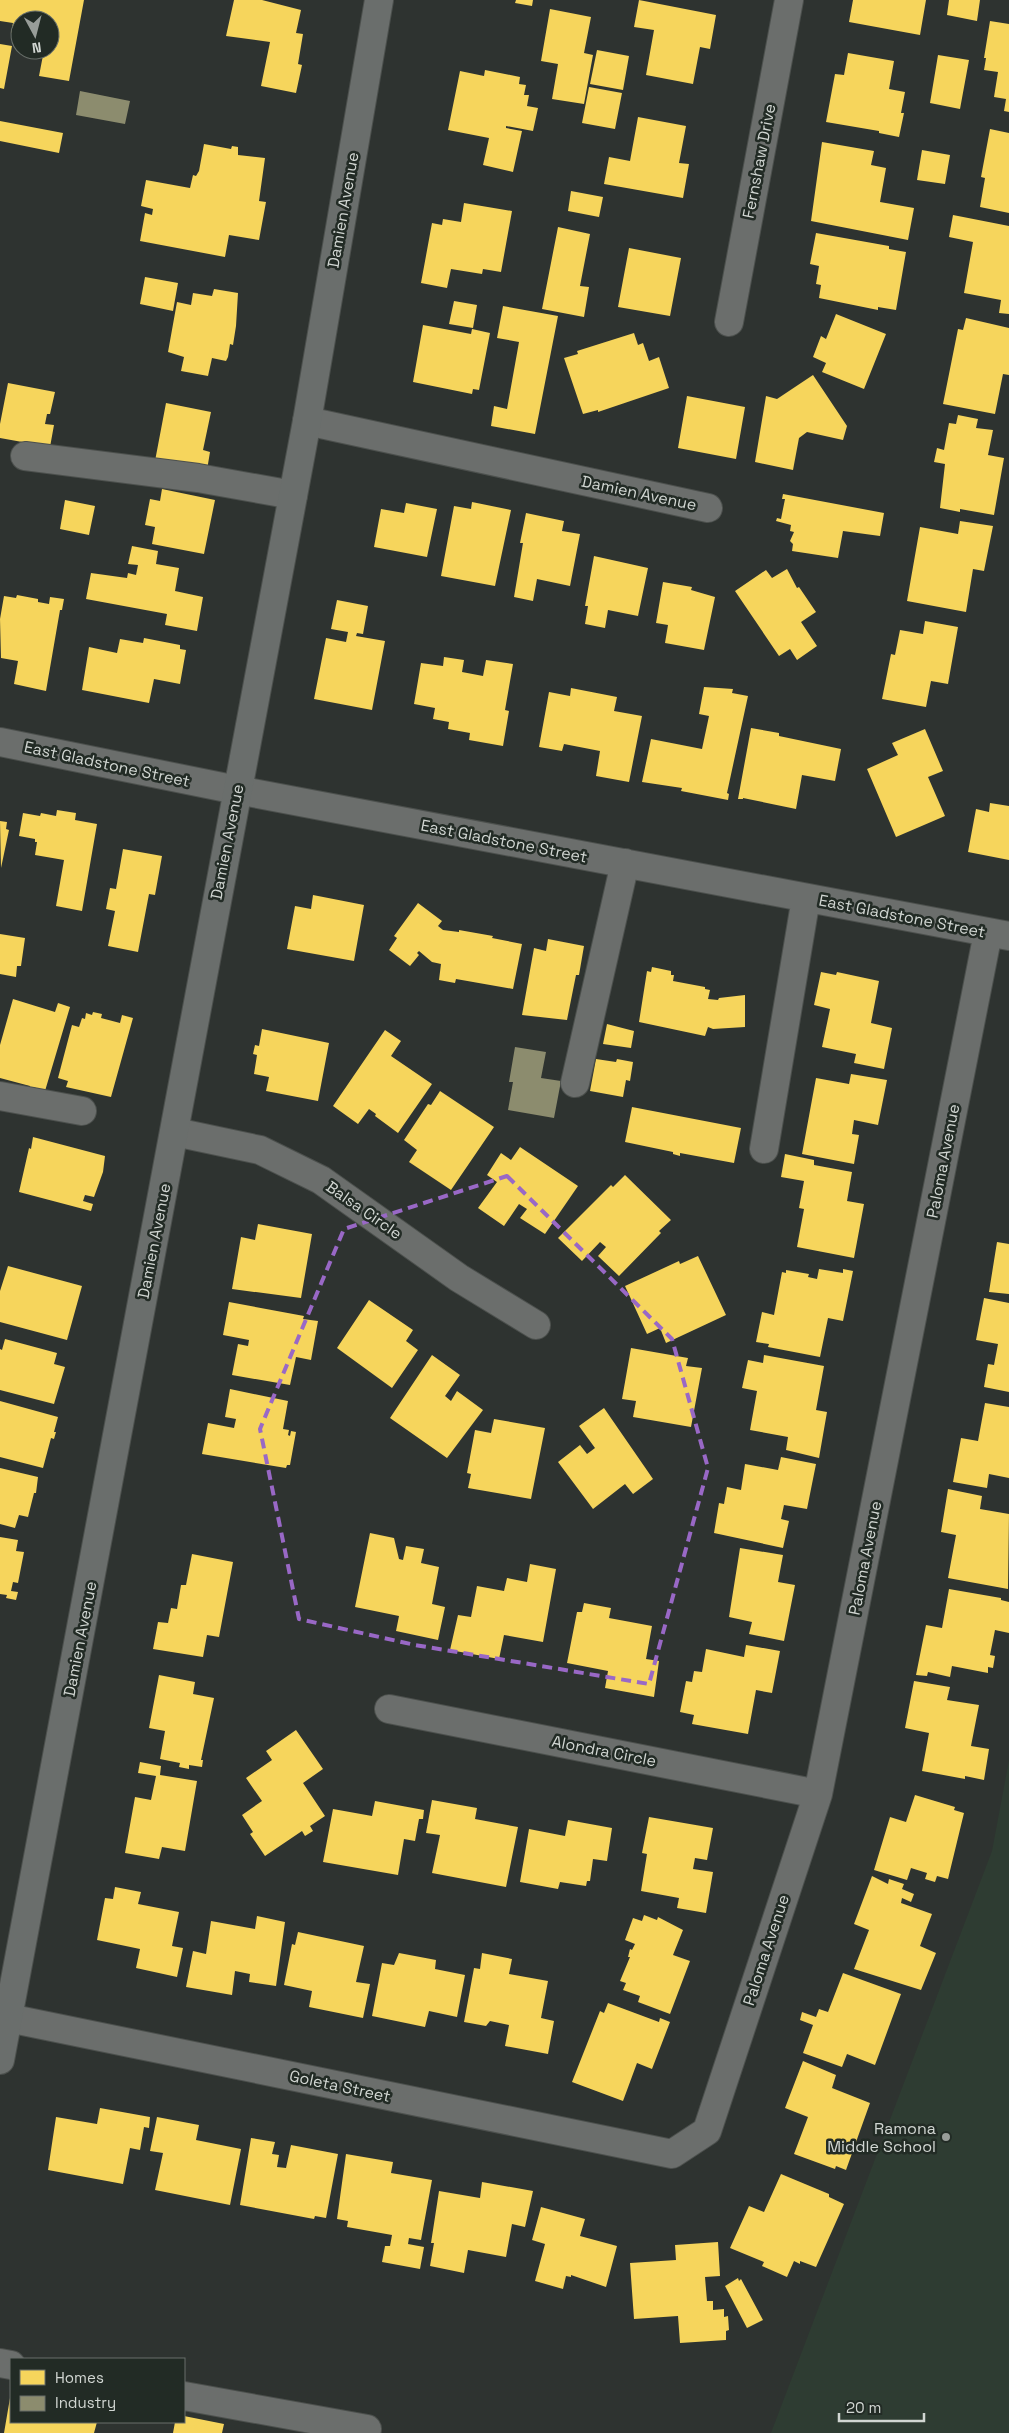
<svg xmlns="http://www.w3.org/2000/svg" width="1009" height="2433" font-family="'Space Grotesk',sans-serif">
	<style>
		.built { fill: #2e3c32 }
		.homes { fill: #f6d55c }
		.industry { fill: #8c8c6e }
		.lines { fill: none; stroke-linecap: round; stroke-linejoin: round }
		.minor-casing { stroke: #4c504d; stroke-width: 30 }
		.major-casing { stroke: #4c504d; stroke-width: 30 }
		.minor { stroke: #6b6e6c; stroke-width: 28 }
		.major { stroke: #6a6e6c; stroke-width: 28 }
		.marked { fill: none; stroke: #9968c6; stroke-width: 4; stroke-dasharray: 10 6; stroke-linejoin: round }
		.poi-dot { fill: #989d99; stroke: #222b25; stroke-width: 2 }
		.labels { text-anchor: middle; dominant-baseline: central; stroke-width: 5; stroke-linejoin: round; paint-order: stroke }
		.street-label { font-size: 16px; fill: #d1d6d2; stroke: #222b25 }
		.poi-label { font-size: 16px; fill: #d1d6d2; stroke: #222b25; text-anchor: end }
	</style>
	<rect width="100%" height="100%" fill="#2e3330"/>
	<!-- built -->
	<path class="built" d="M1009 1760V2433H771L992 1851Z"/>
	<!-- homes -->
	<path class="homes" d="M0 0H84L69 81 39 76 44 50H50V20H20V35L11 33 13 23 0 21Z
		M234 0H262L301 10 296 33 303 34 298 64 302 65 296 93 261 86 270 42 226 36Z
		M516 0H533L532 6 515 3Z
		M639 0 716 15 710 49 700 47 693 84 646 75 654 30 634 27Z
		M853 0H926L920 35 849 22Z
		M949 0H980L977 21 947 15Z
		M550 9 591 17 584 53 593 55 584 104 552 99 558 64 541 61Z
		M990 21 1009 24V112L1004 111 1006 99 994 97 998 72 984 70 986 58H984Z
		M0 44 12 46 4 89 0 88Z
		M597 50 629 56 623 90 590 84Z
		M848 53 894 61 889 89 905 92 901 113H904L899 137 879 133V131L826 122 835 74 844 75Z
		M938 55 969 60 960 109 930 103Z
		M485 70 520 77 519 84 526 85 524 95H529L527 106 538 108 533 131 506 126V128L522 131 513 172 483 165 489 138 448 130 460 71 484 76Z
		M589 87 622 93 615 129 582 123Z
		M638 117 686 126 679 163 689 164 683 198 604 184 609 157 630 161Z
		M0 121 63 133 59 153 0 141Z
		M990 129 1009 133V213L980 207 985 178 981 177Z
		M822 142 874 151 871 165 886 168 880 202 914 208 908 240 811 221Z
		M204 144 231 149 232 146 238 147V155L265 158 259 201 266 202 259 240 229 235 225 257 140 241 145 213 152 215 153 209 141 206 146 180 190 188 193 175 196 176 199 171Z
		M922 150 950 155 945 184 917 180Z
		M571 191 603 197 599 217 568 211Z
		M464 203 512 211 501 272 483 269 482 274 451 269 447 288 421 283 432 223 442 225 443 219 461 222Z
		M953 215 1009 226V314L999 313 1001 300 964 293 973 242 949 237Z
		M558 227 590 234 580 286 589 287 584 317 542 309Z
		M816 233 889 246V249L906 252 896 310 878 307V310L819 298 821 285 816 284 819 266 810 264Z
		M629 248 681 258 670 316 618 307Z
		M145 277 178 283 173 311 140 304Z
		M214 289 238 293 236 326 233 345 230 344 228 357 226 361 212 358 208 376 181 371 184 357 168 352 177 302 191 305 193 293 212 296Z
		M454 301 477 305 473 328 449 324Z
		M503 306 558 316 535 434 491 426 494 406 507 409 519 342 497 338Z
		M836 314 886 334 864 389 822 372 826 363 813 357 821 336 826 339Z
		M966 318 1009 328V375L1003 374 995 414 943 404 958 329 963 330Z
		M423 325 471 334 472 329 490 333 479 390 473 389 472 394 413 382Z
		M634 333 638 345 643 343 649 361 659 357 669 388 598 412V410L583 414 564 358 578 354 577 351Z
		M813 375 847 426 843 440 807 432 799 438 793 470 755 462 766 396 777 399Z
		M8 383 55 392 50 414H47L45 424 54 425 50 447 0 438V424Z
		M687 396 745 407 736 459 678 448Z
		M166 403 211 412 203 450 210 452 207 470 155 461Z
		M958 415 978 419 976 428 993 430 988 455 1004 458 994 515 960 509V512L940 508 945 464 934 462 937 448 944 450 949 423 956 424Z
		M162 489 215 500 204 554 152 544 155 527 145 525 150 499 160 501Z
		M783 494 884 513 880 536 843 531 838 558 792 551 793 544 790 541 794 532 790 531 791 525 776 521 777 518 781 519 785 499H782Z
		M65 500 95 506 89 535 60 529Z
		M472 502 511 510 495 586 441 576 454 506 471 509Z
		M406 503 437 509 427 557 374 547 381 509 404 513Z
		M526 513 564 521 562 531 580 534 570 586 537 579 533 601 514 597 523 543H520Z
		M960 521 993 526 984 571 973 569 966 612 907 601 920 527 958 534Z
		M132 546 158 551 156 564 179 568 175 591 203 597 197 631 165 625 167 614 86 599 91 573 127 578 128 573 136 575 138 565 128 564Z
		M594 556 648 568 638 616 608 610 605 628 585 624 588 606H585Z
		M787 569 797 588 799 587 816 612 801 622 817 646 797 660 790 649 779 656 735 591 766 570 772 578Z
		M663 582 692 587 691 590 715 597 704 650 665 643 668 625 656 623Z
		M17 595 38 599V602L49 604 50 597 64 599 62 610H60L46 691 14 684 18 661 1 658 0 619 4 596 16 598Z
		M337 600 368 606 363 634 357 633 356 636 385 641 372 710 314 699 326 638 346 642 348 632 331 629Z
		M925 621 958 627 948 684 931 681 926 707 882 699 891 654 895 655 900 630 923 634Z
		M144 638 180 645V649L186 650 180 684 154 679 149 703 82 690 89 647 117 653 120 639 143 643Z
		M444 657 464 660 462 672 483 676 486 660 513 664 505 710 509 711 503 746 469 740 470 733 448 729 449 722 433 719 435 708 414 704 421 663 443 666Z
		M704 687 733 689 732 693 748 696 727 793 729 794 728 800 681 791 682 788 642 782 651 739 702 749 709 716 699 714Z
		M571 688 617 697 614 711 642 716 629 782 596 776 600 751 564 744 562 751 539 747 549 692 570 696Z
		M751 728 779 733V736L841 749 835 781 802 775 796 809 743 798V799H738Z
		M925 729 943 771 928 777 945 816 896 837 867 769 898 755 892 743Z
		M990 803 1009 806V860L968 852 976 809 989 812Z
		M57 810 76 813 75 820 97 824 82 911 56 906 64 860 35 855 37 842H35V839L19 836 23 813 40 816 41 813 56 816Z
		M0 821 7 822 6 829 9 830 1 868Z
		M123 849 162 856 155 895 149 894 138 952 108 946 115 911 106 909 110 888 116 889Z
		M313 895 364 905 354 961 287 949 295 906 311 909Z
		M418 903 442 921 438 926 443 930 459 932V930L493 936 492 938 522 944 513 989 456 979 455 983 439 980 441 964 432 962 419 951 417 953 419 955 410 966 389 950 397 938 394 936Z
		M0 934 25 938 21 966H17L16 977 0 974Z
		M548 939 584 946 579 975H576L567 1020 522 1015 534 948 546 951Z
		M652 967 671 971V975H674L673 981 705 987V989L710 990 708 999 718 1000 719 998 745 995V1027L713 1029 708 1027 705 1036 639 1022 647 971 651 972Z
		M821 972 836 975 837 972 879 981 871 1023 892 1028 884 1069 854 1063 856 1054 822 1047 830 1009 814 1005Z
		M13 999 55 1012 58 1003 70 1007 45 1091 33 1087 32 1091 29 1090 30 1086 0 1078V1045Z
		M93 1012 102 1014 101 1018 120 1023 122 1015 133 1018 111 1097 66 1087 68 1081 58 1078 72 1025 79 1027 82 1018 85 1019 86 1013 92 1015Z
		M607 1024 634 1031 631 1048 603 1044Z
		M262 1029 329 1043 318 1101 266 1091 269 1077 254 1074 257 1055 253 1054 255 1045 259 1046Z
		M385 1030 401 1041 391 1056 432 1084 398 1133 375 1116 376 1114 369 1109 358 1124 333 1106Z
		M596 1059 616 1062 617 1059 633 1062 630 1081 626 1080 623 1097 590 1091Z
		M851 1074 887 1080 878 1125 854 1120 852 1134 859 1135 854 1164 802 1154 816 1078 849 1084Z
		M440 1091 494 1127 451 1190 409 1162 417 1150 404 1140 428 1104 431 1105Z
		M632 1107 741 1128 734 1163 680 1153V1156L673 1154V1152L625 1142Z
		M33 1137 105 1156 103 1172 94 1197 85 1195 83 1201 93 1204 91 1211 19 1192 29 1148 31 1149Z
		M520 1147 578 1186 545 1234 520 1218 527 1209 519 1204 504 1226 478 1208 497 1182 487 1175 501 1153 511 1160Z
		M785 1154 814 1160V1165L852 1172 847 1201 864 1204 854 1258 797 1247 804 1209 799 1208 804 1181 781 1177Z
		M625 1175 671 1220 659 1231 661 1233 619 1276 598 1256 606 1247 600 1242 582 1261 558 1238 611 1185 613 1187Z
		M258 1224 312 1234 301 1298 232 1289 241 1237 255 1240Z
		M997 1242 1009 1244V1294L989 1292Z
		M698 1256 726 1315 666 1343 660 1328 647 1334 625 1286 679 1261 680 1264Z
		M8 1266 82 1286 67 1340 0 1322V1291Z
		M819 1269 843 1273V1269L853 1271 843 1321 828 1318 820 1357 768 1347 769 1344 756 1342 762 1312 774 1315 782 1272 786 1273V1270L809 1274 808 1277 817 1279Z
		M984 1298 1009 1303V1392L984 1387 988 1364 994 1365 998 1344 976 1340Z
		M369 1300 413 1330 406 1341 418 1350 392 1388 337 1348Z
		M229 1302 304 1316 303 1319 318 1321 311 1360 296 1357 290 1385 232 1375 238 1344 248 1346 249 1340 223 1335Z
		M5 1339 57 1353 54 1364 65 1367 54 1404 0 1390V1349L2 1350Z
		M631 1348 688 1358 686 1366 702 1368 691 1427 633 1417 636 1401 622 1399Z
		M432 1355 460 1375 445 1396 451 1401 457 1391 483 1410 447 1458 390 1418Z
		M764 1355 824 1366 816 1410 827 1412 819 1458 786 1450 788 1437 750 1430 757 1391 742 1388 748 1360 763 1363Z
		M230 1389 288 1401 283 1429 289 1430 288 1435 290 1436 291 1431 296 1432 290 1465H287L286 1468 202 1454 208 1423 234 1428 236 1419 225 1417Z
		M0 1401 58 1417 54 1432H56L54 1439 51 1438 43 1468 0 1457Z
		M985 1403 1009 1407V1478L989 1474 987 1488 953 1482 961 1438 978 1441Z
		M604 1408 653 1479 633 1494 625 1484 593 1509 558 1462 580 1445 587 1454 595 1448 579 1426Z
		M494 1419 545 1428 531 1499 468 1488 471 1474 467 1473 475 1430 491 1433Z
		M781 1457 816 1464 807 1509 784 1505 781 1519 789 1521 783 1548 714 1533 719 1503 724 1504 727 1487 741 1490 745 1464 778 1470Z
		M0 1468 38 1477 36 1493H34L28 1517 19 1515 15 1528 0 1524Z
		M948 1489 982 1496 980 1509 1009 1514 1008 1589 948 1578 956 1535 941 1532Z
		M370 1533 394 1538 399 1559 403 1560 406 1546 424 1549 421 1563 439 1567 432 1604 445 1607 438 1640 396 1631 399 1616 355 1607Z
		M0 1537 18 1540 16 1551 24 1552 18 1583 13 1582 11 1591 18 1592 16 1600 6 1598 7 1595 0 1594Z
		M740 1548 783 1555 778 1582 795 1585 784 1641 749 1634 752 1622 729 1617Z
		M192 1554 233 1562 219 1637 207 1635 203 1657 153 1649 158 1622 168 1623 171 1608 177 1609 181 1585H186Z
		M530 1564 556 1569 543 1642 504 1635 499 1659 450 1650 458 1615 471 1617 477 1586 504 1591 507 1578 527 1582Z
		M949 1589 1001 1598V1600L1009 1602V1633L995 1630 990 1655 995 1656 993 1668 988 1667V1673L952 1666 950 1677 928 1672 927 1676 916 1675 926 1625 942 1628Z
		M584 1603 611 1608 609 1618 652 1626 646 1659 659 1661 654 1697 605 1688 608 1671 567 1663 577 1612H582Z
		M746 1645 780 1651 772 1693 756 1690 748 1734 692 1724 694 1715 680 1712 686 1681 692 1682 694 1671 702 1672 706 1649 744 1657Z
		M159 1675 195 1682 193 1694 214 1698 201 1760H203L202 1767 189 1765V1769L179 1767 180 1763 160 1759 165 1731 149 1728Z
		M914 1681 950 1687 947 1700 979 1705 971 1746 989 1749 984 1780 965 1776V1779L922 1771 929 1733 905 1728Z
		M296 1730 323 1769 303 1783 325 1816 310 1826 313 1831 305 1836 302 1831 265 1856 250 1834 253 1832 242 1815 262 1801 246 1778 272 1760 266 1751Z
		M140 1762 161 1766 160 1775 197 1781 185 1851 162 1847 159 1859 125 1853 135 1797 151 1800 156 1776 138 1773Z
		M915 1795 955 1807 954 1810 964 1813 948 1879 937 1876 935 1882 925 1879 927 1873 911 1868 907 1880 874 1870 890 1817 906 1822Z
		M432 1800 477 1808 475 1819 518 1827 506 1887 432 1873 440 1835 426 1833Z
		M375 1801 424 1810 423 1819H419L415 1841 404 1839 398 1875 323 1862 333 1809 372 1816Z
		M649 1817 713 1828 707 1860 695 1858 693 1869 713 1872 706 1913 677 1908 679 1898 641 1891 647 1854 642 1853Z
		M568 1820 612 1828 607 1861 593 1859 590 1881H587L586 1886 560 1882 558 1889 520 1882 529 1829 565 1836Z
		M872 1876 888 1884 889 1879 904 1884 902 1889 914 1894 911 1902 902 1898 901 1903 932 1914 920 1946 936 1953 921 1990 854 1969 869 1930 854 1924Z
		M115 1887 141 1892 138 1904 179 1912 172 1946 183 1948 177 1977 136 1968 140 1949 97 1940 105 1898 113 1899Z
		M644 1915 657 1920 658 1917 683 1930 673 1955 690 1961 670 2014 638 2002 640 1996 623 1990 626 1983 620 1981 630 1957H628L630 1949 632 1950 635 1944 625 1940 633 1918 642 1921Z
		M257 1916 285 1922 276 1986 249 1982 250 1974 235 1971 232 1995 186 1987 193 1951 206 1954 211 1921 255 1929Z
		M298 1932 364 1946 356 1982 370 1984 363 2018 309 2007 312 1991 284 1985 292 1944 295 1945Z
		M399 1953 436 1960 435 1969 465 1975 457 2017 429 2011 425 2027 372 2016 382 1963 394 1965Z
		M482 1953 512 1959 509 1974 548 1981 541 2018 554 2021 548 2054 505 2046 509 2025 490 2021 486 2026 464 2022 474 1968 480 1969Z
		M843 1973 901 1994 875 2065 847 2054 842 2067 803 2053 813 2025 800 2020 802 2012 816 2017 819 2009 828 2012Z
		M608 2003 659 2022 660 2018 670 2022 652 2069 637 2063 623 2101 572 2082 600 2011 604 2013Z
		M803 2061 836 2075 832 2088 870 2103 846 2170 836 2166 835 2169 794 2154 808 2117 785 2108Z
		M100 2108 150 2117 149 2128 144 2127 140 2150 130 2148 123 2184 48 2170 56 2117 97 2124Z
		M157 2117 199 2125 196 2140 241 2149 230 2205 155 2190 163 2153 150 2151Z
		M251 2138 275 2142 272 2154 279 2155 277 2167 286 2168 291 2145 338 2154 326 2218 315 2216 314 2219 240 2205Z
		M346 2154 393 2162 391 2173 432 2180 421 2240 409 2238 408 2244 424 2247 420 2269 382 2262 385 2246H390L392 2235 347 2227 348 2221 337 2219Z
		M781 2174 829 2194V2197L844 2204 816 2267 800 2261V2264L794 2261 787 2277 762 2266 764 2262 730 2248 749 2206 764 2212Z
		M482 2182 533 2191 525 2227 512 2224 506 2257 468 2250 464 2273 430 2266 434 2243H431L439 2191 480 2198Z
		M541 2207 585 2219 580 2236 617 2246 606 2287 571 2275V2277L566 2276 563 2289 535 2281 545 2244 532 2240Z
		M718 2242 720 2276 705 2277 707 2301H713V2310L724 2309V2317L728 2316 729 2330 726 2331V2340L680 2343 678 2316 634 2319 630 2263 676 2260 675 2245Z
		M738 2278 739 2281 741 2279 763 2320 747 2328 725 2286Z
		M10 2398 11 2422H97L94 2433H4Z
		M184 2416 224 2424 222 2433H173L175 2422H184Z"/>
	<!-- industry -->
	<path class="industry" d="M80 91 130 101 125 124 76 115Z
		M515 1047 546 1052 541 1078 561 1081 554 1118 508 1110 513 1082H509Z"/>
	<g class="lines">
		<defs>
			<path id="minor" d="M729 322 789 0
				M307 421 708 508
				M25 456 198 478 293 495
				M0 742 237 790 1009 936
				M575 1083 625 863
				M0 1096 82 1111
				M175 1132 260 1150 321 1180 459 1278 536 1325
				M764 1149 806 898
				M389 1709 818 1794
				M8 2018 672 2154 707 2131 818 1794 988 933
				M0 2363 11 2365
				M184 2396 367 2429"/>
			<path id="major" d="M0 2060 307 421 379 0"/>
		</defs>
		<!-- minor casing -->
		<use href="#minor" class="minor-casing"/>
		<!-- major casing -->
		<use href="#major" class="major-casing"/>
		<!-- minor -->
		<use href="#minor" class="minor"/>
		<!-- major -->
		<use href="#major" class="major"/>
	</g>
	<!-- marked area -->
	<path class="marked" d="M507 1176 672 1339 708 1468 649 1684 415 1645 299 1619 260 1429 344 1229Z"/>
	<!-- markers -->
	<circle class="poi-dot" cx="946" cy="2137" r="5"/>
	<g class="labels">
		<!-- street labels -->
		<g class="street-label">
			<text transform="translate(759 161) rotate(-79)">Fernshaw Drive</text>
			<text transform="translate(343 210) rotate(-80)">Damien Avenue</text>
			<text transform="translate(639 493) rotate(12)">Damien Avenue</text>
			<text transform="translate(107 764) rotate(12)">East Gladstone Street</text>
			<text transform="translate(504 841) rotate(11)">East Gladstone Street</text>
			<text transform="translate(227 842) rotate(-79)">Damien Avenue</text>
			<text transform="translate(902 916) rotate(11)">East Gladstone Street</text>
			<text transform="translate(943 1161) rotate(-79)">Paloma Avenue</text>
			<text transform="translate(364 1210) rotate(35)">Balsa Circle</text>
			<text transform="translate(154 1241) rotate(-79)">Damien Avenue</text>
			<text transform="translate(865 1558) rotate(-79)">Paloma Avenue</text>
			<text transform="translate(80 1639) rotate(-79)">Damien Avenue</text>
			<text transform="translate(604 1751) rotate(11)">Alondra Circle</text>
			<text transform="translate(766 1950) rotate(-72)">Paloma Avenue</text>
			<text transform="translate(340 2086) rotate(12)">Goleta Street</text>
		</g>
		<!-- poi labels -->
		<g class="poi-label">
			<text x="936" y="2128">Ramona<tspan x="936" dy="18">Middle School</tspan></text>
		</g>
	</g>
	<!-- legend -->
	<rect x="10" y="2358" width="175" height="65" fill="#222b25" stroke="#686f6a"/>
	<rect x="20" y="2370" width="25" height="15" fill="#f6d55c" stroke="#686f6a"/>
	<text x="55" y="2383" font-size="15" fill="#d1d6d2">Homes</text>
	<rect x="20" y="2396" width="25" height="15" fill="#8c8c6e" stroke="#686f6a"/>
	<text x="55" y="2408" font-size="15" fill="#d1d6d2">Industry</text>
	<!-- north arrow -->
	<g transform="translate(35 35) rotate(173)"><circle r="24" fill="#222b25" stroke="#686f6a"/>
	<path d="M0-4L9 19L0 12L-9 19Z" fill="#989d99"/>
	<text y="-8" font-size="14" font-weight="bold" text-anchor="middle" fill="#d1d6d2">N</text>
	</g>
	<!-- scale -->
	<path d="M839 2413v8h85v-8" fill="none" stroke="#d1d6d2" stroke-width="2.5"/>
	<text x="846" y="2413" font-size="15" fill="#d1d6d2" stroke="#222b25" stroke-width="4" paint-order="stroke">20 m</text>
</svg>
